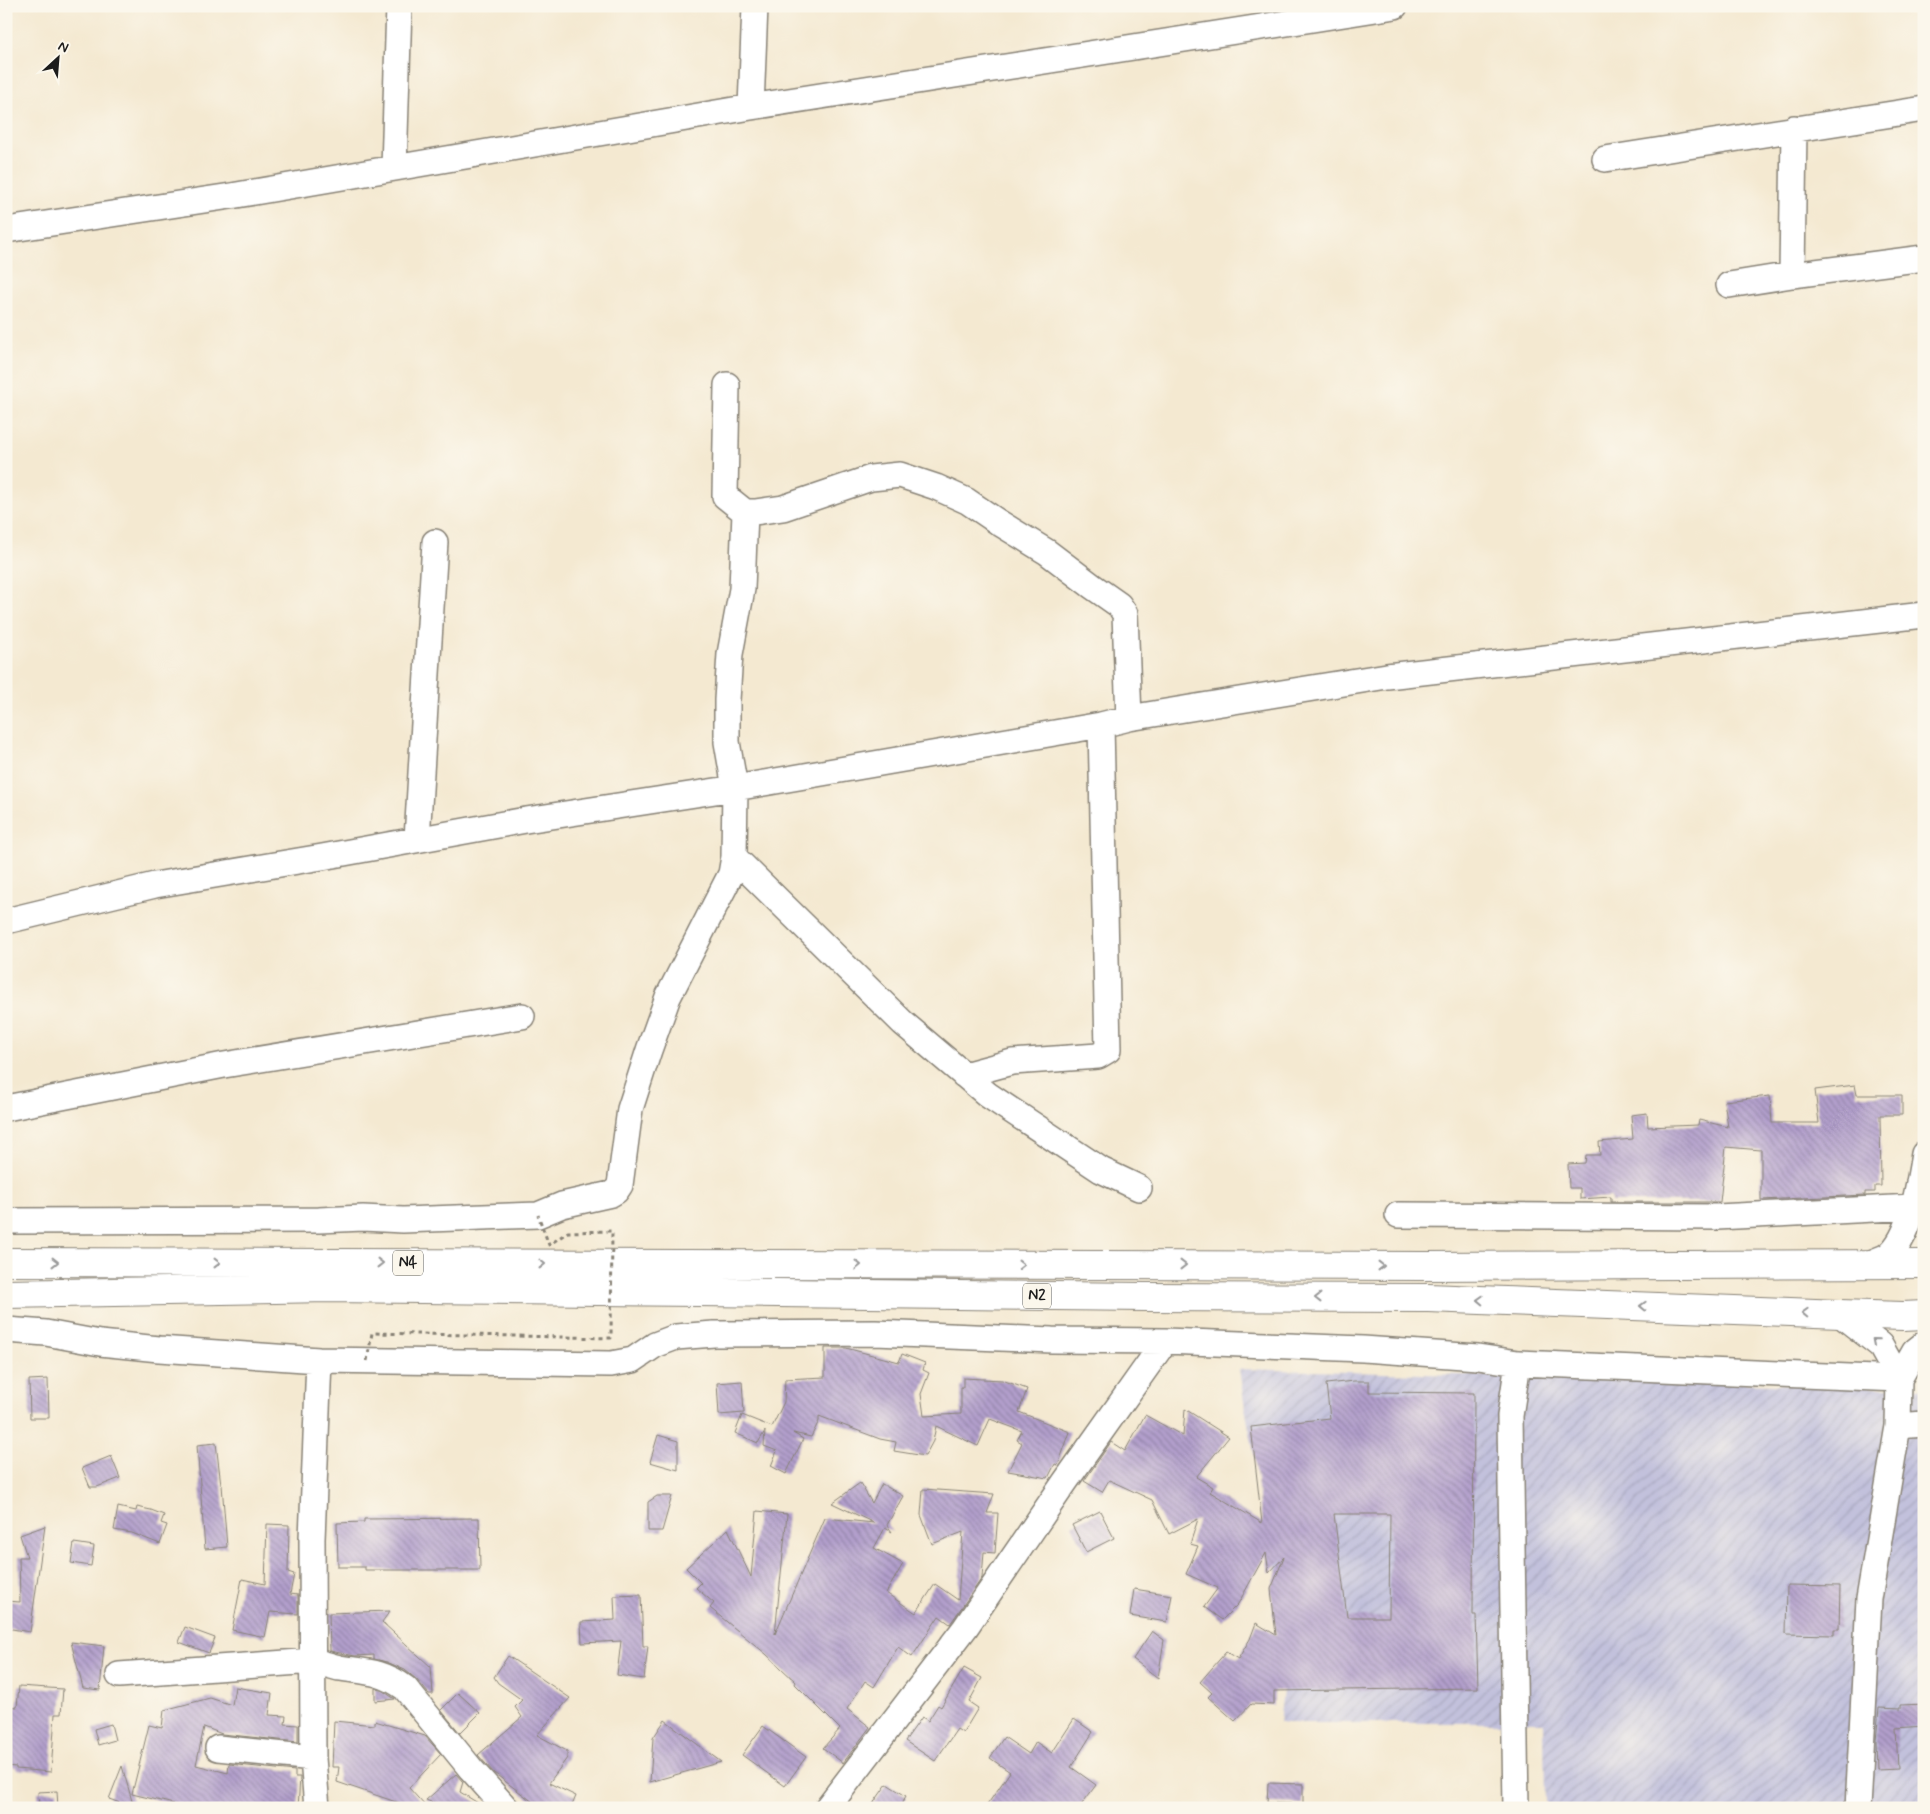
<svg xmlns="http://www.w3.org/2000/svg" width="1930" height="1814" font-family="Mynerve,sans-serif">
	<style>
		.industrial { fill: url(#industrial-furrows) }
		.building { fill: url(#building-back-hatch); fill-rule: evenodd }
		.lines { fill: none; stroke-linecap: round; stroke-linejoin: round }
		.minor-casing { stroke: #888276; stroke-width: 28 }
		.highway-casing { stroke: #888276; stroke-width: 30 }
		.minor { stroke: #fff; stroke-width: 25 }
		.highway { stroke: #fff; stroke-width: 28 }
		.path-bridge { stroke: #888276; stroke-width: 3; stroke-dasharray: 4 4; stroke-linecap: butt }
		.oneway { stroke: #999 }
		.labels { text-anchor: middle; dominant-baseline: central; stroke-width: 4.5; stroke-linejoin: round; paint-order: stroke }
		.shield { fill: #fbf7ec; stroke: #5f5e5a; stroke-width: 1 }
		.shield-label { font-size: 15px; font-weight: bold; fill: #1c1c1c }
	</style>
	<defs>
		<pattern id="industrial-furrows" width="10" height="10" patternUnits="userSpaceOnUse" patternTransform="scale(1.25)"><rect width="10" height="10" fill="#c2c1dc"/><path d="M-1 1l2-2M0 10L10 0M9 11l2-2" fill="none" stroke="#a6a5bc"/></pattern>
		<pattern id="building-back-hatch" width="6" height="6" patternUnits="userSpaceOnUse" patternTransform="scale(1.25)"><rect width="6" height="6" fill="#b29fcc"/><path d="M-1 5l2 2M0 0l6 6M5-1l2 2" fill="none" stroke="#9081a5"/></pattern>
	</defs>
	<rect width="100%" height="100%" fill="#fbf7ec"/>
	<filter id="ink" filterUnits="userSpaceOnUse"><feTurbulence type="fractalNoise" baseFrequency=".02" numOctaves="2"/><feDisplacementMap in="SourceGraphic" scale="10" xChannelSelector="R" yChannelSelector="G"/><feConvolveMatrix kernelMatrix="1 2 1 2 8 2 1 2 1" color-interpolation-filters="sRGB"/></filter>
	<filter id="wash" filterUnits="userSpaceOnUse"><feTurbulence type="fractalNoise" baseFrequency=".0096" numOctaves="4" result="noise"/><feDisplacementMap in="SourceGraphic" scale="20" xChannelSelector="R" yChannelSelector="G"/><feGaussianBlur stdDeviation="1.12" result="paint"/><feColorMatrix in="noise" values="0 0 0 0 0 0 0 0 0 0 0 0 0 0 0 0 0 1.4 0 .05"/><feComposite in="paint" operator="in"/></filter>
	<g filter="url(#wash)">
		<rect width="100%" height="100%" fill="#f4e9d1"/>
		<!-- industrial -->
		<path class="industrial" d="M1239 1369 1924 1388V1808H1545L1544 1723H1279L1290 1636 1245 1408Z"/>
		<g id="blocks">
			<!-- building -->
			<path class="building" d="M1855 1085 1857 1095H1902V1115H1880L1881 1186H1875V1192H1865V1195L1761 1200V1150L1726 1147 1720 1202H1611V1197L1580 1199V1188H1569L1568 1164 1585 1163 1586 1155H1600L1599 1142 1633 1139 1631 1115 1647 1113 1648 1127 1698 1125 1699 1120 1728 1127 1724 1101 1770 1096 1772 1123H1819L1815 1090Z
				M825 1348H846L899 1362 902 1354 925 1363 923 1370 929 1373 921 1394 924 1416 961 1414V1387H963V1378L1002 1380 1027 1389 1019 1412 1070 1432 1058 1465 1055 1464 1048 1478 1008 1471 1022 1443 1017 1440 1022 1431 990 1419 978 1446 936 1426 933 1441 925 1456 894 1451 896 1442 880 1439 819 1416V1421L811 1437 793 1433 803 1439 786 1474 771 1466 777 1451 764 1446 765 1431 758 1443 735 1433 742 1415 772 1427 784 1402 785 1379 825 1377Z
				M48 1379 49 1418H30L29 1380Z
				M742 1381 744 1413 719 1415 717 1383Z
				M1354 1381H1369V1392L1474 1393 1473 1615H1476L1478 1688 1274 1691V1705L1251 1704 1235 1721 1208 1697 1212 1693 1200 1682 1226 1652 1238 1659 1250 1639 1256 1623 1276 1635 1271 1589 1284 1557 1269 1573 1266 1553 1238 1604 1222 1620 1204 1607 1218 1588 1186 1574 1198 1546 1190 1544 1198 1519 1169 1534 1152 1500 1109 1480 1102 1492 1084 1481 1111 1442 1125 1451 1145 1415 1183 1436 1185 1409 1229 1437 1196 1477 1213 1487 1210 1492 1262 1523 1251 1427 1330 1418 1326 1384ZM1334 1514H1390L1389 1617H1347Z
				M658 1435 678 1441V1470L650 1462Z
				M216 1443 221 1485H222L227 1547 205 1549 197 1445Z
				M111 1456 120 1478 97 1487H90L82 1468Z
				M860 1483 872 1503 882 1484 903 1496 887 1525 892 1532 885 1528 874 1548 903 1564 886 1593 916 1613 935 1584 958 1600 963 1532 932 1544 921 1515 923 1489 994 1494 987 1513H998L995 1553 984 1552 982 1578 950 1624 939 1616 912 1657 898 1647 874 1687 865 1681 847 1709 870 1727 843 1763 823 1748 840 1729 795 1684 796 1682 766 1654 710 1608 714 1603 696 1588 701 1583 686 1568 728 1529 751 1577 757 1511 787 1514 775 1634 825 1518 874 1523 832 1503Z
				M657 1496H672L662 1531H648V1502Z
				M118 1507 136 1511 137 1507 151 1510 164 1515 161 1523 167 1525 160 1544 132 1533 114 1530Z
				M1100 1511 1114 1538 1086 1552 1072 1525Z
				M479 1518 480 1570H365V1567H338L337 1523 364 1522V1519Z
				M267 1524 289 1525 288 1572 294 1574 290 1594 298 1595V1614L270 1612 265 1637 232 1630 242 1579 265 1584Z
				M45 1526 30 1632 6 1628V1601L20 1602 19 1557H27L20 1535Z
				M74 1543 94 1546 91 1566 71 1563Z
				M1787 1585 1840 1586 1839 1629H1834V1635L1786 1634Z
				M1134 1589 1172 1595 1167 1622 1130 1616Z
				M641 1595 643 1646H648L644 1679 617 1675 621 1641 582 1643 581 1622 615 1620 614 1596Z
				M390 1611 382 1622 431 1667 433 1694H429L416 1679 405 1670 387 1662 374 1659V1655L355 1656 330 1651 329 1613Z
				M185 1627 215 1638 209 1653 179 1642Z
				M1152 1631 1164 1640 1158 1678 1133 1659Z
				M71 1642 104 1646 100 1690 83 1688Z
				M508 1656 570 1698 537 1735 567 1751V1758L549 1783 576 1796 571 1808H541L494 1773 478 1755 522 1717 515 1707 522 1700 498 1683 494 1677Z
				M964 1668 982 1678 969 1702 978 1708 963 1733 957 1729 935 1761 905 1741 922 1717 928 1721 938 1705 941 1707Z
				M19 1686 63 1689 61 1714H55L51 1772 16 1769V1767L6 1766V1706L17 1707Z
				M235 1687 272 1693 269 1715 286 1716 285 1724 298 1725V1742L222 1734 204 1727 196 1765 228 1773 229 1764 295 1771V1777H300L298 1808H262L240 1805V1808H173L174 1804 132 1794 149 1725 162 1728 164 1710 210 1698 232 1705Z
				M375 1688 383 1691 395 1699 375 1701Z
				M458 1693 480 1713 460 1733 441 1710Z
				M1924 1704V1726L1896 1728 1898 1768 1877 1769 1876 1741 1879 1708 1901 1709V1705Z
				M1074 1719 1093 1732 1071 1767 1096 1785 1079 1808H985L1010 1772 990 1758 1004 1737 1029 1754 1036 1742 1052 1753Z
				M665 1720 721 1762 650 1782 653 1738Z
				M334 1721 375 1725V1721L425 1736 441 1754 409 1788 427 1808H414L337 1782 339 1767H332Z
				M111 1724 115 1740 98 1745 94 1729Z
				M763 1726 806 1757 785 1786 742 1755Z
				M122 1766 134 1808 109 1799Z
				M456 1774 463 1782 460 1792 486 1808H446L426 1800Z
				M1268 1783 1303 1784V1804L1267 1803Z
				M887 1784 906 1796 899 1808H870Z
				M57 1791 58 1808H39L38 1792Z"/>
		</g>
	</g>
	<g filter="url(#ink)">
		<use href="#blocks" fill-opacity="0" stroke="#888276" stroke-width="1"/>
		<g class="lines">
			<defs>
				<path id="minor" d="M751 107 755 6
					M1605 159 1924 109
					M394 168 399 6
					M6 230 231 196 751 107 1395 6
					M1792 275 1794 128
					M1729 285 1792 275 1924 258
					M727 385 725 496 745 512H755L783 508 871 478 900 475 936 487 967 501 998 522 1047 552 1092 586 1119 605 1125 614 1129 718
					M417 839 435 542
					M734 857 903 1023 988 1095 1101 1170 1139 1188
					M6 921 155 885 322 857 526 820 735 788 1101 725 1129 718 1387 676 1924 615
					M964 1075 1012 1062 1098 1056 1108 1050 1101 725
					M6 1108 224 1065 522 1016
					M1398 1215 1717 1217 1913 1207
					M6 1221 319 1220 363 1218 403 1220 538 1215 562 1205 611 1194 616 1191 620 1185 630 1109 649 1050 668 997 731 874 734 857 735 788 727 742V700L730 654 742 589 745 512
					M1869 1264C1874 1261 1882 1259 1887 1256 1912 1237 1919 1183 1924 1154
					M1840 1314 1880 1345 1899 1379
					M6 1330 46 1333 100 1343 159 1349 319 1360 611 1364 633 1360 655 1345 676 1337 714 1334 875 1333 1052 1340 1165 1341 1363 1349 1478 1357 1518 1363 1899 1379
					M1898 1426 1924 1424
					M119 1675 313 1661C322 1663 331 1666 339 1668 367 1672 382 1671 405 1688L471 1769 506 1808
					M218 1748 313 1758
					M317 1808 313 1758 312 1539 319 1360
					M827 1808 965 1628 1065 1482 1165 1341
					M1516 1808 1510 1416 1518 1363
					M1858 1808 1869 1599 1898 1426 1899 1379 1915 1351 1924 1344"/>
				<path id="highway" d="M6 1262 1425 1266 1924 1264
					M6 1294 328 1288 1145 1297 1428 1298 1840 1314 1903 1316 1924 1315"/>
			</defs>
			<!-- minor casing -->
			<use href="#minor" class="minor-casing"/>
			<!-- highway casing -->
			<use href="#highway" class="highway-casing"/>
			<!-- minor -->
			<use href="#minor" class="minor"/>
			<!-- highway -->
			<use href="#highway" class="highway"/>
			<!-- path-bridge -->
			<path class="path-bridge" d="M367 1361 372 1333 611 1338 612 1231 568 1232 549 1245 538 1215"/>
		</g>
		<!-- one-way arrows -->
		<defs><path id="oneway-chevron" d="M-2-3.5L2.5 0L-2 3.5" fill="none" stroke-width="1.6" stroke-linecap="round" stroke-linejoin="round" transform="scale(1.25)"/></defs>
		<g class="oneway">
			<use href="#oneway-chevron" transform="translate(55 1262)"/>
			<use href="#oneway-chevron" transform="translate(217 1263)"/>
			<use href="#oneway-chevron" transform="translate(380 1263)"/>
			<use href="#oneway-chevron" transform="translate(542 1264)"/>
			<use href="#oneway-chevron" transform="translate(858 1265)"/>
			<use href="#oneway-chevron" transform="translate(1021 1265)"/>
			<use href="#oneway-chevron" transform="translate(1183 1265)"/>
			<use href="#oneway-chevron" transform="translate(1381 1266)"/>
			<use href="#oneway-chevron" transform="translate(1318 1298) rotate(-180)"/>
			<use href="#oneway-chevron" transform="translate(1480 1300) rotate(-178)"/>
			<use href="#oneway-chevron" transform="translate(1643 1306) rotate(-178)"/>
			<use href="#oneway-chevron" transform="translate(1805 1313) rotate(-178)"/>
			<use href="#oneway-chevron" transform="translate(1875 1341) rotate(-139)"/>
		</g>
	</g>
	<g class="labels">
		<!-- shield labels -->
		<g class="shield">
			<rect x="393" y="1250.5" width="30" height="25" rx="4"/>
			<rect x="1023" y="1283.5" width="28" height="25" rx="4"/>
		</g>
		<g class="shield-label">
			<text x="408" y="1263">N4</text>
			<text x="1037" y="1296">N2</text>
		</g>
	</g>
	<!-- margin -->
	<rect width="1930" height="1814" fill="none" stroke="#fbf7ec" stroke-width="25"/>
	<!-- north arrow -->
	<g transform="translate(58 58) rotate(26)" stroke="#fbf7ec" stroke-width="4" paint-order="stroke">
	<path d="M0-4L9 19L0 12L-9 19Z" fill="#1c1c1c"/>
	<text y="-8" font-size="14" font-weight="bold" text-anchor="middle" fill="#1c1c1c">N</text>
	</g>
</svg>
